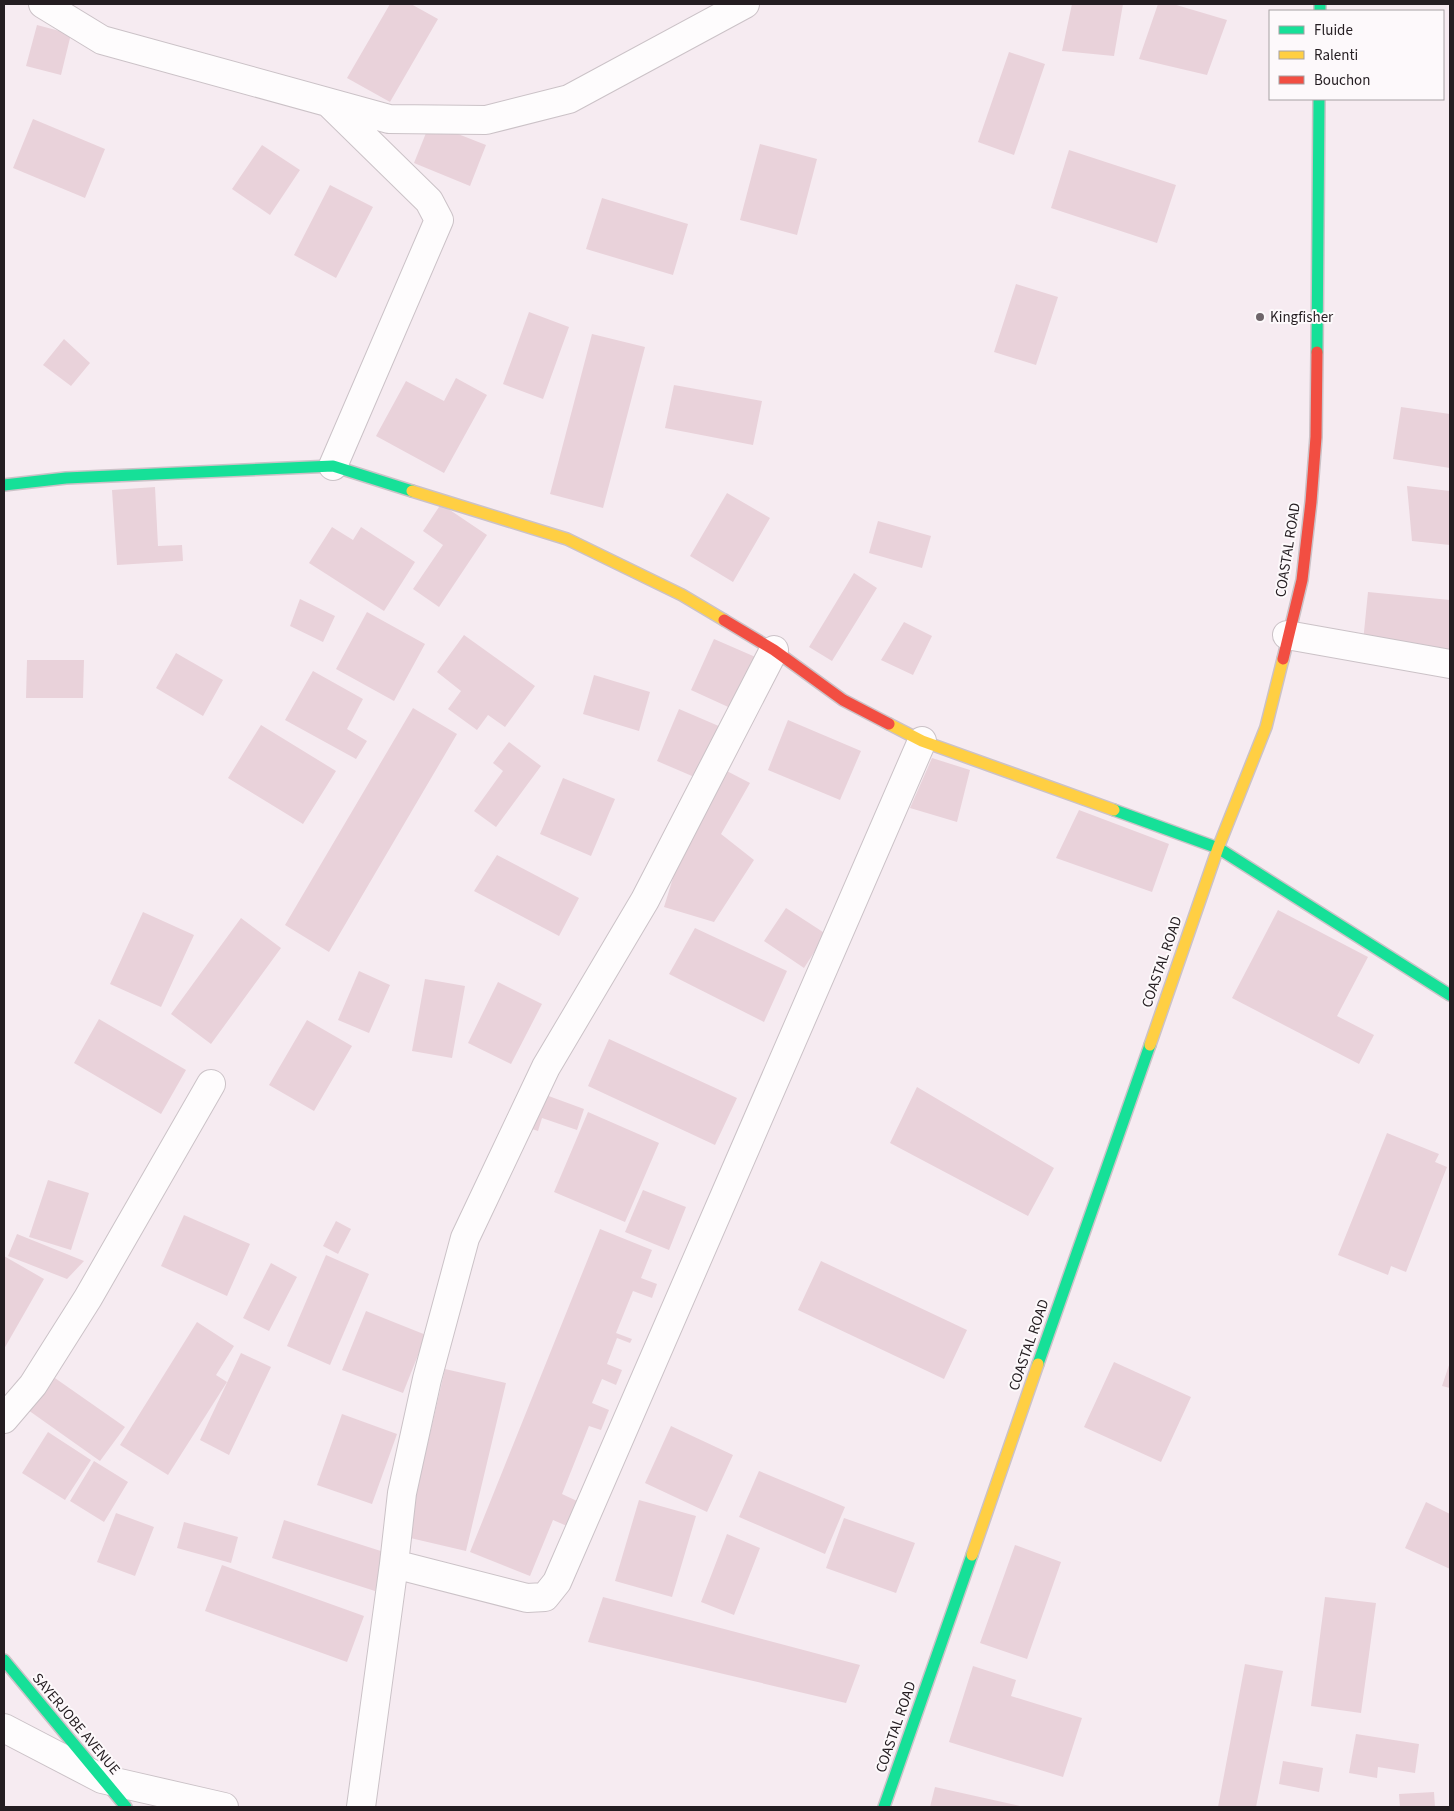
<svg xmlns="http://www.w3.org/2000/svg" width="1454" height="1811" font-family="'Source Sans 3',sans-serif">
	<style>
		.building { fill: #e9d2da }
		.lines { fill: none; stroke-linecap: round; stroke-linejoin: round }
		.street-casing { stroke: #cbc2c7; stroke-width: 30 }
		.fast-casing { stroke: #cbc2c7; stroke-width: 14 }
		.slow-casing { stroke: #cbc2c7; stroke-width: 14 }
		.jam-casing { stroke: #cbc2c7; stroke-width: 14 }
		.street { stroke: #fefcfd; stroke-width: 28 }
		.fast { stroke: #16e098; stroke-width: 11 }
		.slow { stroke: #ffcf43; stroke-width: 11 }
		.jam { stroke: #f24e42; stroke-width: 11 }
		.poi-dot { fill: #6e656a; stroke: #fdf9fb; stroke-width: 2 }
		.labels { text-anchor: middle; dominant-baseline: central; stroke-width: 4; stroke-linejoin: round; paint-order: stroke }
		.poi-label { font-size: 15px; fill: #241d21; stroke: #fdf9fb; text-anchor: start }
		.street-label { font-size: 15px; fill: #241d21; stroke: #fdf9fb }
	</style>
	<rect width="100%" height="100%" fill="#f6ebf1"/>
	<!-- building -->
	<path class="building" d="M390 4H411L438 19 390 102 347 78Z
		M1072 4H1123L1114 56 1062 51Z
		M1158 4H1173L1227 20 1207 75 1139 59Z
		M37 25 71 34 61 75 26 66Z
		M1009 52 1045 64 1014 155 978 142Z
		M33 119 105 149 85 198 13 168Z
		M430 123 486 145 470 186 414 163Z
		M760 144 817 159 797 235 740 220Z
		M262 145 300 170 270 215 232 189Z
		M1069 150 1176 185 1157 243 1051 208Z
		M330 185 373 207 336 278 294 255Z
		M602 198 688 224 673 275 586 249Z
		M1016 284 1058 297 1036 365 994 352Z
		M529 312 569 327 543 399 503 384Z
		M592 334 645 347 603 508 550 494Z
		M64 339 90 363 71 386 43 365Z
		M456 378 487 395 444 473 376 436 406 381 444 401Z
		M674 385 762 401 753 445 665 428Z
		M1401 407 1450 414V468L1393 459Z
		M1407 486 1450 491V545L1412 541Z
		M155 487 158 546 182 545 183 561 117 565 112 490Z
		M727 493 770 518 733 582 690 556Z
		M441 504 487 535 439 607 413 589 443 545 423 531Z
		M878 521 931 536 922 568 869 553Z
		M332 527 353 540 361 527 415 562 384 611 309 563Z
		M854 573 877 588 832 661 809 647Z
		M1368 592 1450 600V651L1363 642Z
		M300 599 335 616 323 642 290 626Z
		M367 612 425 644 394 701 336 669Z
		M904 622 932 636 913 675 881 660Z
		M464 635 535 686 505 727 488 715 477 730 448 709 461 691 437 672Z
		M714 639 760 659 737 711 691 690Z
		M176 653 223 680 203 716 156 688Z
		M27 660H84L83 698H26Z
		M313 671 363 699 347 729 367 741 356 759 285 720Z
		M594 675 650 692 639 731 583 714Z
		M413 708 457 734 329 952 285 925Z
		M679 709 728 730 706 782 657 761Z
		M788 720 861 751 840 800 768 770Z
		M261 725 336 771 303 824 228 778Z
		M509 742 541 766 496 827 474 811 503 771 493 763Z
		M932 758 970 770 957 822 910 808Z
		M721 768 750 783 721 834 754 860 714 922 664 907 691 820Z
		M563 778 615 799 591 856 540 834Z
		M1079 810 1169 844 1152 892 1056 858Z
		M497 855 579 898 559 936 474 891Z
		M786 908 826 934 804 968 764 941Z
		M1278 910 1368 957 1337 1016 1374 1035 1359 1064 1232 998Z
		M143 912 194 935 161 1007 110 984Z
		M241 918 281 948 211 1044 171 1014Z
		M695 928 787 971 764 1022 669 974Z
		M359 971 390 985 369 1033 338 1020Z
		M425 979 465 986 452 1058 412 1051Z
		M498 982 542 1004 511 1064 468 1043Z
		M99 1019 186 1070 161 1114 74 1063Z
		M307 1020 352 1046 314 1111 269 1085Z
		M609 1039 737 1098 715 1145 588 1086Z
		M917 1087 1054 1168 1028 1216 890 1143Z
		M535 1091 584 1109 577 1130 542 1118 538 1131 523 1126Z
		M588 1112 659 1143 625 1222 554 1192Z
		M1387 1133 1439 1154 1435 1162 1447 1167 1406 1272 1391 1266 1388 1275 1338 1255Z
		M48 1180 89 1193 71 1250 29 1237Z
		M643 1190 686 1207 669 1250 625 1232Z
		M184 1215 250 1244 227 1296 161 1266Z
		M336 1221 351 1229 338 1254 323 1246Z
		M600 1229 652 1250 641 1278 657 1284 652 1298 633 1291 616 1333 632 1339 630 1343 617 1338 607 1364 622 1370 616 1385 602 1379 592 1403 609 1410 601 1430 589 1426 562 1494 577 1501 567 1526 553 1520 530 1576 470 1552Z
		M17 1234 84 1261 67 1279 8 1256Z
		M326 1255 369 1274 330 1365 287 1346Z
		M4 1256 44 1279 4 1349Z
		M821 1261 967 1330 944 1379 798 1310Z
		M271 1263 297 1277 269 1331 243 1318Z
		M366 1311 426 1335 403 1393 342 1370Z
		M197 1322 234 1346 216 1375 227 1382 168 1475 120 1445Z
		M241 1353 271 1367 229 1455 200 1440Z
		M1114 1362 1191 1397 1161 1462 1084 1427Z
		M1450 1362V1388L1442 1386Z
		M445 1369 506 1383 466 1551 406 1537Z
		M52 1376 125 1427 100 1461 28 1410Z
		M342 1414 397 1434 372 1504 317 1485Z
		M671 1426 733 1455 707 1512 645 1483Z
		M48 1432 91 1460 65 1500 22 1473Z
		M94 1461 128 1482 104 1522 70 1501Z
		M759 1471 845 1507 825 1554 739 1517Z
		M639 1500 696 1516 672 1597 615 1581Z
		M1426 1502 1450 1514V1569L1405 1548Z
		M116 1513 154 1527 135 1576 97 1562Z
		M844 1518 915 1543 896 1593 826 1568Z
		M284 1520 387 1553 375 1591 272 1558Z
		M184 1522 238 1537 231 1563 177 1548Z
		M727 1534 760 1548 734 1615 701 1602Z
		M1015 1545 1061 1562 1027 1659 980 1643Z
		M222 1565 364 1616 347 1662 205 1611Z
		M603 1597 860 1665 846 1703 588 1642Z
		M1325 1597 1376 1603 1361 1713 1311 1706Z
		M1245 1664 1283 1671 1256 1807H1218Z
		M973 1666 1016 1680 1011 1696 1082 1718 1063 1777 949 1742Z
		M1356 1734 1419 1744 1415 1773 1378 1767 1377 1778 1349 1773Z
		M1283 1761 1323 1768 1319 1792 1279 1784Z
		M935 1787 1020 1806V1807H930Z
		M1434 1792 1435 1807H1400L1399 1794Z"/>
	<g class="lines">
		<defs>
			<path id="street" d="M43 4 102 40 389 119 486 120 569 99 745 4
				M331 105 429 201 439 220 333 466
				M1287 635 1450 664
				M4 1419 33 1385 88 1298 211 1084
				M394 1564 402 1493 427 1379 465 1238 546 1067 645 900 774 650
				M4 1728 102 1779 224 1807
				M361 1807 394 1564 527 1598 545 1597 557 1582 922 741"/>
			<path id="fast" d="M1320 4V11
				M1317 352 1319 99
				M4 485 66 478 333 466 412 491
				M1114 810 1218 848 1450 995
				M1038 1364 1150 1045
				M4 1660 126 1807
				M884 1807 972 1555"/>
			<path id="slow" d="M412 491 567 539 682 595 724 620
				M889 724 922 741 1114 810
				M1150 1045 1218 848 1266 727 1283 659
				M972 1555 1038 1364"/>
			<path id="jam" d="M724 620 774 650 843 700 889 724
				M1283 659 1302 580 1311 502 1316 437 1317 352"/>
		</defs>
		<!-- street casing -->
		<use href="#street" class="street-casing"/>
		<!-- fast casing -->
		<use href="#fast" class="fast-casing"/>
		<!-- slow casing -->
		<use href="#slow" class="slow-casing"/>
		<!-- jam casing -->
		<use href="#jam" class="jam-casing"/>
		<!-- street -->
		<use href="#street" class="street"/>
		<!-- fast -->
		<use href="#fast" class="fast"/>
		<!-- slow -->
		<use href="#slow" class="slow"/>
		<!-- jam -->
		<use href="#jam" class="jam"/>
	</g>
	<!-- markers -->
	<circle class="poi-dot" cx="1260" cy="317" r="5"/>
	<g class="labels">
		<!-- poi labels -->
		<g class="poi-label">
			<text x="1270" y="317">Kingfisher</text>
		</g>
		<!-- street labels -->
		<g class="street-label">
			<text transform="translate(1288 550) rotate(-81)">COASTAL ROAD</text>
			<text transform="translate(1162 962) rotate(-71)">COASTAL ROAD</text>
			<text transform="translate(1029 1345) rotate(-71)">COASTAL ROAD</text>
			<text transform="translate(76 1724) rotate(50)">SAYERJOBE AVENUE</text>
			<text transform="translate(896 1727) rotate(-71)">COASTAL ROAD</text>
		</g>
	</g>
	<!-- border -->
	<rect width="1454" height="1811" fill="none" stroke="#241d21" stroke-width="10"/>
	<!-- legend -->
	<rect x="1269" y="10" width="175" height="90" fill="#fdf9fb" stroke="#a6a1a4"/>
	<rect x="1279" y="26" width="25" height="8" fill="#16e098" stroke="#a6a1a4"/>
	<text x="1314" y="35" font-size="15" fill="#241d21">Fluide</text>
	<rect x="1279" y="51" width="25" height="8" fill="#ffcf43" stroke="#a6a1a4"/>
	<text x="1314" y="60" font-size="15" fill="#241d21">Ralenti</text>
	<rect x="1279" y="76" width="25" height="8" fill="#f24e42" stroke="#a6a1a4"/>
	<text x="1314" y="85" font-size="15" fill="#241d21">Bouchon</text>
</svg>
